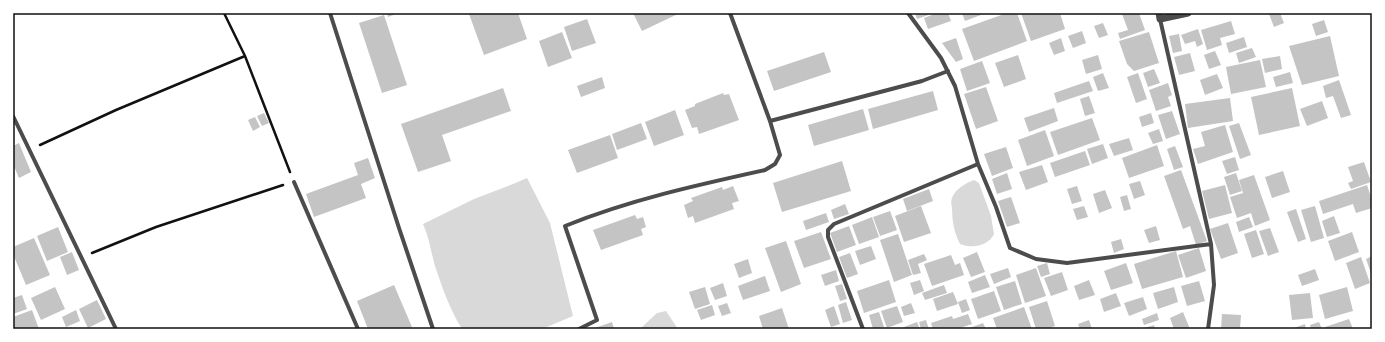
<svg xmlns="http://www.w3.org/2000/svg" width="1385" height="342" font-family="'Alegreya Sans',sans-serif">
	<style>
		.water { fill: #d9d9d9 }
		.building { fill: #c4c4c4 }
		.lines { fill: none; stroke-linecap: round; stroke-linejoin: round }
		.path { stroke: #111; stroke-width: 2.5 }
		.minor { stroke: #4c4c4c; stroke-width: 4 }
		.tertiary { stroke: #4c4c4c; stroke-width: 7 }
		.neatline { fill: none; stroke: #111; stroke-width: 1.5 }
	</style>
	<rect width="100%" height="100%" fill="#fff"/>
	<!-- water -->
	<path class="water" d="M527 178 550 223 573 316 542 329H462C450 310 442 287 435 266 431 252 429 237 423 224L474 199 513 184Z
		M974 180 979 183 991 216 994 234C988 246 973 249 960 244 954 232 952 221 952 207 951 205 951 200 952 198 955 189 966 183 974 180Z
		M666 311 678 329H643L642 327 657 313Z"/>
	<!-- building -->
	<path class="building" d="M387 13H399L388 17Z
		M472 13H518L527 39 484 55 469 14Z
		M633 13H680L642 31Z
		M915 13H934L917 19Z
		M937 13H948L951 21 928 29 924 18Z
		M962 13H986L965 21Z
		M1007 13H1017L1027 41 974 61 962 29Z
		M1021 13H1060L1065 29 1031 41Z
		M1124 13H1139L1145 30 1120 39 1118 33 1128 30 1122 14Z
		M1271 13H1280L1284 23 1274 27 1269 14Z
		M384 15 407 85 382 93 359 23Z
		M587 19 596 43 572 51 564 27Z
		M1324 20 1328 32 1316 36 1312 24Z
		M1231 21 1235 34 1220 38 1222 45 1207 50 1201 30Z
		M1103 23 1108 35 1099 38 1094 26Z
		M1198 29 1203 44 1197 47 1195 41 1185 44 1181 35Z
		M1082 31 1086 43 1073 48 1068 36Z
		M562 32 572 58 548 67 539 41Z
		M1149 32 1159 63 1134 71 1127 64 1119 41Z
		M1179 34 1182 51 1173 53 1169 36Z
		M1330 36 1339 76 1302 85 1289 46Z
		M1244 37 1247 47 1229 53 1226 43Z
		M956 38 963 59 956 62 942 43Z
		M1061 38 1065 51 1054 55 1049 43Z
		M1252 48 1256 57 1239 63 1236 53Z
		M1215 51 1221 65 1209 69 1204 55Z
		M824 52 831 72 774 91 767 71Z
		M1190 53 1195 71 1179 75 1174 57Z
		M1018 55 1026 79 1004 87 995 63Z
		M1098 55 1102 69 1086 74 1082 60Z
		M1280 56 1282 69 1265 73 1262 59Z
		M1260 60 1266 87 1231 94 1226 67Z
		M982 61 990 83 967 91 960 69Z
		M1154 69 1160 83 1148 87 1143 73Z
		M1290 72 1293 83 1276 87 1273 77Z
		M1103 73 1109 88 1098 91 1093 77Z
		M1138 73 1147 99 1136 103 1127 77Z
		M1217 74 1223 88 1205 95 1200 80Z
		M602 77 605 88 581 97 577 86Z
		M1339 80 1351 115 1341 118 1333 96 1326 98 1323 86Z
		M1089 81 1093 91 1057 103 1054 93Z
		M1168 83 1172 95 1168 97 1171 106 1156 111 1149 90Z
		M986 87 998 121 976 129 964 94Z
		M503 88 511 111 442 135 451 161 418 172 401 124Z
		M1292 88 1300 126 1259 135 1251 97Z
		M933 91 938 110 873 129 868 109Z
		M723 93 724 95 729 94 739 120 699 134 697 127 692 128 685 110 695 106V104Z
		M1089 96 1095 113 1085 116 1080 99Z
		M1230 98 1233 121 1188 128 1185 104Z
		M1322 101 1328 118 1307 126 1300 109Z
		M1054 108 1058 121 1029 132 1024 118Z
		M863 109 869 130 814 146 808 125Z
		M675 110 684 135 654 146 645 122Z
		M1172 111 1180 134 1166 139 1158 115Z
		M264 113 269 123 262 126 257 116Z
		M1151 113 1154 123 1142 127 1139 117Z
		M255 117 260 127 253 131 248 120Z
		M1092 118 1100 140 1058 155 1050 132Z
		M641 123 647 139 617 150 612 134Z
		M1239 123 1251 155 1240 159 1229 126Z
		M1225 125 1233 152 1198 164 1193 149 1205 146 1201 132Z
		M1159 129 1163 141 1153 144 1148 133Z
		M1045 130 1054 156 1027 166 1018 140Z
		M610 135 618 158 577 173 568 150Z
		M1129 138 1133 150 1114 156 1109 144Z
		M19 143 31 172 19 178 13 164V146Z
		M1103 144 1108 158 1092 164 1087 149Z
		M1157 145 1164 166 1129 178 1122 158Z
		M1175 146 1183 167 1174 170 1167 149Z
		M1006 147 1013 168 992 176 984 154Z
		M1085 151 1090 165 1055 177 1050 163Z
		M1235 157 1239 170 1227 174 1222 161Z
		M368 158 375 178 361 184 366 198 314 217 306 194 358 175 354 163Z
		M842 161 851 191 782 212 773 183Z
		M1364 162 1371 182 1351 189 1348 183 1353 181 1348 167Z
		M1042 165 1048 182 1026 190 1019 172Z
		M1181 170 1207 241 1196 245 1190 226 1183 229 1164 176Z
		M1283 171 1290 192 1272 198 1265 177Z
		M1007 173 1012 189 997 194 992 179Z
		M1236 173 1242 191 1230 195 1224 177Z
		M1254 175 1270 220 1255 226 1251 213 1237 218 1230 197 1243 193 1239 180Z
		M1140 181 1145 195 1134 199 1129 184Z
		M1225 185 1232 213 1209 219 1202 191Z
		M1367 185 1372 200V208L1356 213 1353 204 1323 214 1319 201Z
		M733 186 739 201 732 203 734 209 695 223 693 216 688 218 684 205 693 201 691 198 722 187 723 190Z
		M1077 186 1082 201 1072 204 1067 189Z
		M929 189 933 201 907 211 903 199Z
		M1105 190 1112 208 1099 213 1093 194Z
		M1127 195 1131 209 1124 211 1120 197Z
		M1011 197 1020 223 1007 227 998 201Z
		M845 204 849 214 834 219 831 210Z
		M921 206 931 233 904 242 895 216Z
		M1084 206 1088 217 1077 220 1073 209Z
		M1315 206 1324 238 1311 242 1301 210Z
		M1296 209 1306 239 1298 242 1287 212Z
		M890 211 897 230 880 236 873 217Z
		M826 213 829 222 806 230 803 221Z
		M635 215 637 219 643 217 646 227 641 229 643 235 601 250 593 230Z
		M1334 216 1340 233 1327 237 1322 221Z
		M872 217 879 237 859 244 852 225Z
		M1249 217 1253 227 1239 232 1236 222Z
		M1228 223 1238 253 1221 259 1210 229Z
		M849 226 856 245 837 252 830 233Z
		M1156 226 1160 240 1149 243 1144 230Z
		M58 227 68 252 47 261 37 236Z
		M1270 228 1279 252 1268 256 1259 231Z
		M1256 230 1264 254 1252 258 1244 234Z
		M821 232 831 259 804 268 794 241Z
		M1352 232 1359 252 1335 261 1328 241Z
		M898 234 912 275 894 282 880 240Z
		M34 238 50 275 26 285 13 254V247Z
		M1121 239 1124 249 1114 253 1111 242Z
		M786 241 801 284 781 292 765 248Z
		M871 246 876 259 860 265 855 251Z
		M1199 248 1206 271 1186 278 1178 255Z
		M1176 251 1183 277 1142 289 1134 264Z
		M72 252 79 270 67 275 60 257Z
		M977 252 985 272 971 277 963 258Z
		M850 253 858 274 847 278 839 257Z
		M924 254 927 260 918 264 921 273 913 275 908 260Z
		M951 255 955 265 960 263 964 275 932 286 924 264Z
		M1372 256V276L1366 259Z
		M1361 257 1370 283 1355 289 1346 263Z
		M748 259 752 273 739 278 734 264Z
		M1047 263 1050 274 1041 277 1037 266Z
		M1126 263 1133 283 1111 290 1104 271Z
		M1008 268 1011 277 994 284 990 274Z
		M1036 268 1046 296 1025 303 1016 275Z
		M1315 269 1319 280 1302 286 1298 275Z
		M836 270 839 281 825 286 821 275Z
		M1062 272 1068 290 1051 296 1044 278Z
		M985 275 990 287 972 293 968 282Z
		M765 276 770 291 743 300 738 286Z
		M889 280 896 302 864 313 857 291Z
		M920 280 924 291 914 295 910 283Z
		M1089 280 1095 295 1079 300 1074 286Z
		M1015 281 1022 304 1004 310 996 287Z
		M1199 281 1205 301 1187 306 1181 286Z
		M723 283 727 296 715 300 710 288Z
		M842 284 847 299 840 301 835 286Z
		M394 285 412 327 407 329H368L357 301Z
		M944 285 947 293 925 300 922 293Z
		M55 287 65 309 41 320 31 298Z
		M705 287 710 304 695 309 689 292Z
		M1174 287 1178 302 1158 309 1153 293Z
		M1347 287 1353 311 1325 319 1319 295Z
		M994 291 1001 311 978 319 971 299Z
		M953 292 958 304 937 311 933 299Z
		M1116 293 1121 306 1104 312 1100 299Z
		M1310 293 1313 318 1292 320 1289 295Z
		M22 295 27 309 13 314V298Z
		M1143 297 1147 309 1129 316 1124 303Z
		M966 299 970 310 962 313 958 302Z
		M97 300 106 319 88 328 79 309Z
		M1047 301 1055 326 1047 329H1036L1029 307Z
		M846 302 852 320 843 323 838 305Z
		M727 303 731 313 722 316 718 306Z
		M911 303 915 313 904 316 901 307Z
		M712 305 715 315 701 320 697 310Z
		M834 306 840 324 831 327 825 310Z
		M897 306 903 322 887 328 881 311Z
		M1024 307 1032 329H997L993 318Z
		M782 308 789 329H763L759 316Z
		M32 310 39 329H13V317Z
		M76 310 80 321 66 327 62 317Z
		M879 312 884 327 873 329 869 315Z
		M1183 312 1190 329H1174L1170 318Z
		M1157 313 1159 320 1144 325 1142 319Z
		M968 314 972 324 957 329H933L931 323 952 316 953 319Z
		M1222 314 1241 315 1240 329H1221Z
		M1349 319 1353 329H1326L1325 327Z
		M926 320 929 329H921L919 322Z
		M1089 320 1092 329H1080L1078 324Z
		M612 322 614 329H592Z
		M917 322 920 329H905L904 327Z
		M1319 322 1322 329H1311L1310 325Z
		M983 323 986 329H967Z
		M1305 324 1306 329H1291Z
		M1154 325 1155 329H1141Z"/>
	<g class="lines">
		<!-- path -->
		<path class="path" d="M224 13 245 56
			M40 145 116 110 245 56 290 172
			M92 253 156 227 283 185"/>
		<!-- minor -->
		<path class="minor" d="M330 13 399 228 433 329
			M908 13 941 58 955 86 978 164 996 207 1010 248 1036 259 1067 263 1211 244 1214 285 1208 329
			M1160 19 1211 244
			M13 116 116 329
			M770 121 922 81 948 71
			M294 182 358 329
			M579 329 597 320 565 226C629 200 697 185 765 170L775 164 780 155 770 121 730 13
			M863 329 828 237V230L834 224 978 164"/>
		<!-- tertiary -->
		<path class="tertiary" d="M1159 13 1160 19 1188 13"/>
	</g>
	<!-- border -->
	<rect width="1385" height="342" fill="none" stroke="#ffffff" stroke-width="28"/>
	<rect x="14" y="14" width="1357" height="314" class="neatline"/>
</svg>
